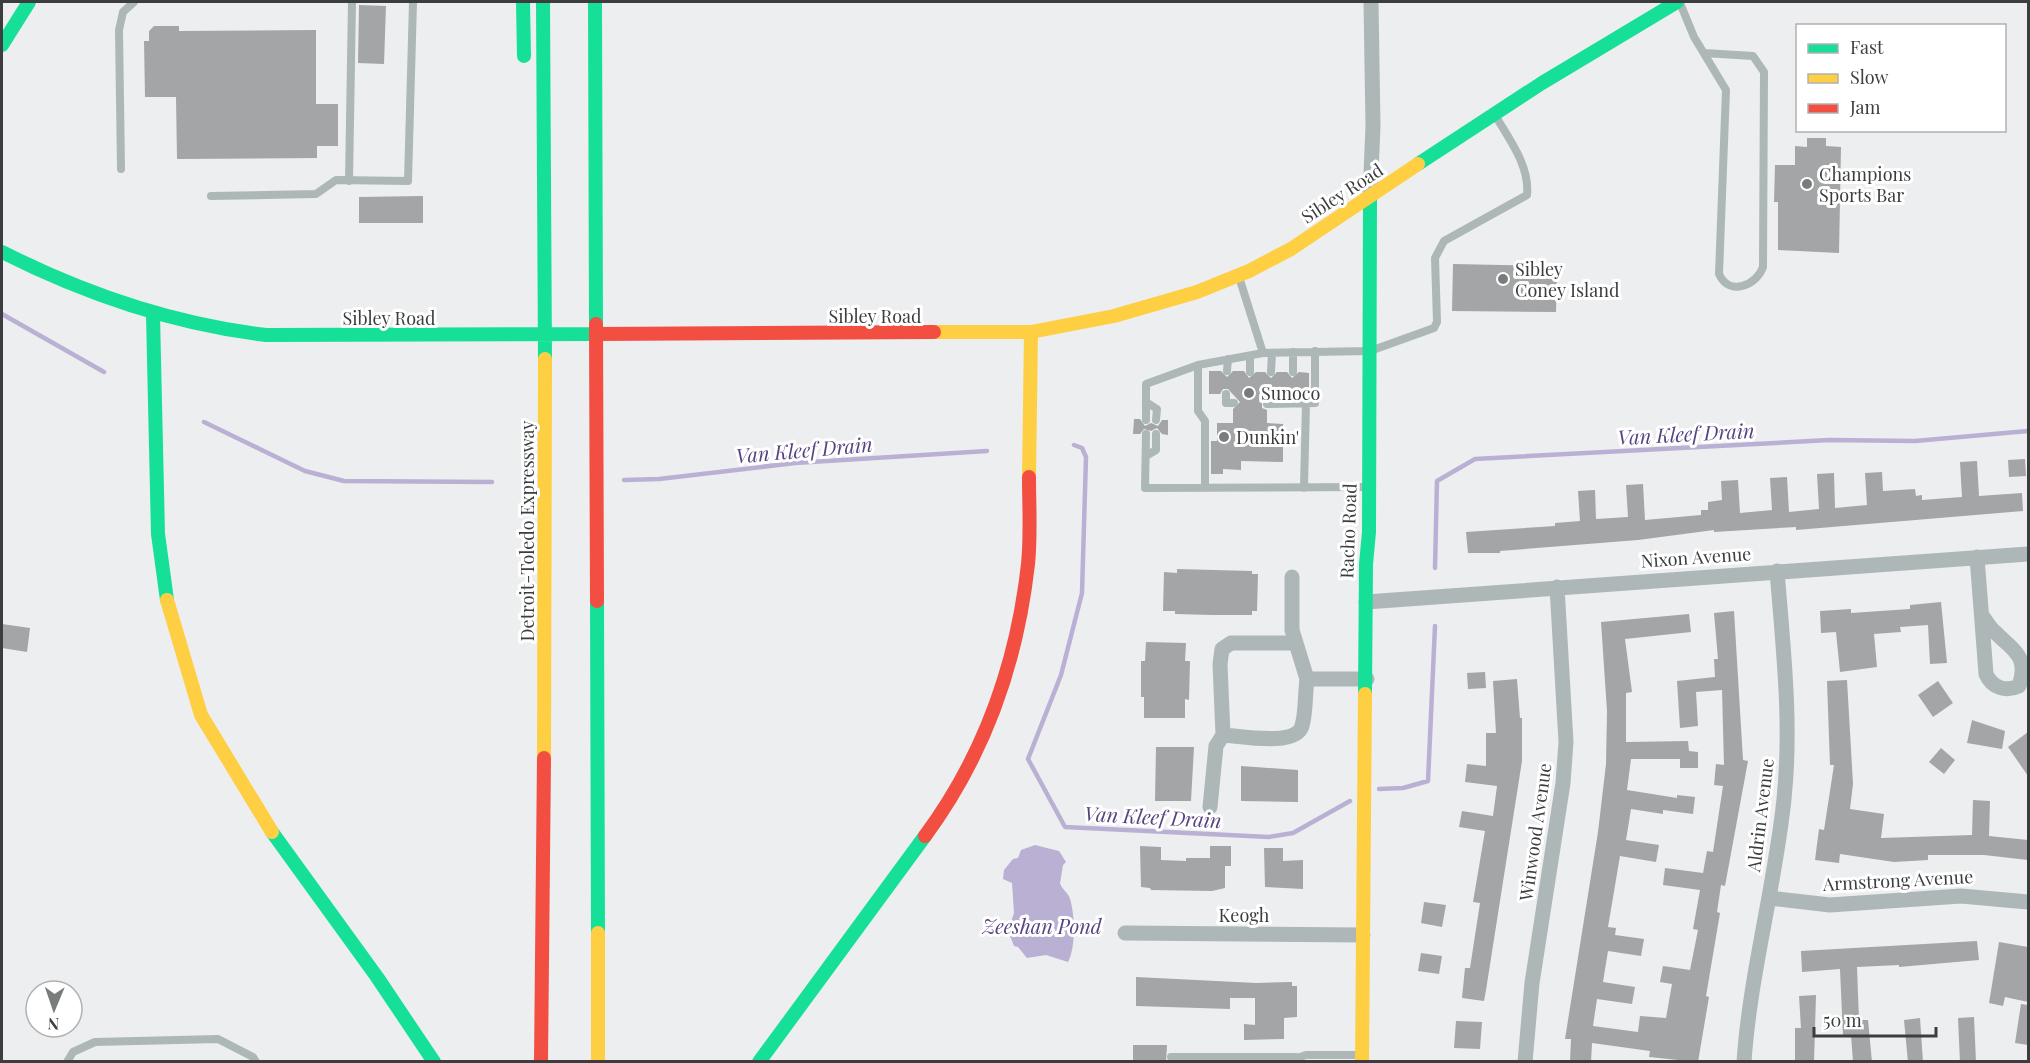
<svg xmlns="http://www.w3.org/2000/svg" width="2030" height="1063" font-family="'Playfair Display',serif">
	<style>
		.water { fill: #bab0d4 }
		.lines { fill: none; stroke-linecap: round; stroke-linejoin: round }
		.stream { stroke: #bab0d4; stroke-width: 4.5 }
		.building { fill: #a3a5a6 }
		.lane { stroke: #adb7b7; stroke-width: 8 }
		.street { stroke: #adb7b7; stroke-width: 15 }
		.fast { stroke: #16e098; stroke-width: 14 }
		.slow { stroke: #ffcf43; stroke-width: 14 }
		.jam { stroke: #f24e42; stroke-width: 14 }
		.poi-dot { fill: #7a7b7c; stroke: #fff; stroke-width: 2 }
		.labels { text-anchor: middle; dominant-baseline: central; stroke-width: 6; stroke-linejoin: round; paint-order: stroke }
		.poi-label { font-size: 18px; fill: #3c3d3e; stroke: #fff; text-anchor: start }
		.street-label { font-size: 18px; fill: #3c3d3e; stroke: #fff }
		.water-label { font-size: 20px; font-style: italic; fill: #574281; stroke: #fff }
	</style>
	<rect width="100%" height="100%" fill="#eceef0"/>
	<!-- water -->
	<path class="water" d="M1035 845 1059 851 1066 862 1063 865 1060 883C1062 890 1068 892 1070 899 1075 915 1076 947 1068 962L1046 955 1027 958 1018 947 1014 946 1008 931 1014 913 1012 883 1003 879 1004 870 1013 859 1018 858 1021 850Z"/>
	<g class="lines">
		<!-- stream -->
		<path class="stream" d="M2 314 104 372
			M204 422 305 471 344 481 492 482
			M1074 445 1082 448 1086 457 1082 593 1061 675 1028 759 1065 827 1269 837 1293 833 1350 801
			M624 480 659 479 795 463 987 451
			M1435 568 1437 481 1475 459 1829 440 1915 441 2028 431
			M1379 789 1403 788 1428 781 1435 626"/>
	</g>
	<!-- building -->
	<path class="building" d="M359 5 386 6 384 64 358 63Z
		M154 26H179V31L316 30V104H338V146H317V158L177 159 176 97H145L144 41H149V31Z
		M1807 138H1826V146L1841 147 1839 253 1778 250V202H1774L1775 165H1795V146L1807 147Z
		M423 196V223H359V197Z
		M1453 264 1557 266 1556 312 1452 311Z
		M1209 371H1221L1227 377 1233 371H1244L1249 378 1256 372H1265L1271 378 1277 372H1287L1292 378 1299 372 1309 373V395H1267L1262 402V408L1267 410V423L1283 424V462L1241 461V470L1223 469V474H1211V441H1217V423H1233V409L1240 402 1228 389H1223L1220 394H1209Z
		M1134 419H1140L1145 426 1151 423 1158 426 1162 420H1168V435L1162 434 1157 428 1151 431 1144 429 1140 434H1133Z
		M2025 459 2026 476 2009 477 2008 460Z
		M1977 461 1979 496 2022 493 2023 511 1796 530V527L1714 532V530L1638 540 1500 551V553H1468L1466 532 1555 526V523L1580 521 1578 491 1595 490 1596 519 1628 517 1626 485 1643 484 1645 520 1701 515V510H1708V502L1722 500 1721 481 1738 480 1740 513 1772 510 1770 478 1787 477 1789 512 1819 509 1817 474 1834 473 1835 508 1867 505 1865 473 1882 472 1883 491 1915 489 1916 496 1922 495V500L1962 497 1960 462Z
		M1177 569 1252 571V574H1258L1257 611H1252V615H1213L1175 614V611H1163L1164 572 1177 573Z
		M1941 602 1947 663 1930 664 1928 625 1900 627 1901 632 1874 634 1877 667 1840 672 1836 632 1821 633 1820 611 1851 609V613L1910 609V605Z
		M1734 611 1743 760 1748 761 1725 886 1721 885 1717 912 1720 913 1706 996 1709 997 1698 1062 1649 1057 1650 1051 1592 1043 1591 1062H1570L1571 1039H1565L1598 832 1606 764 1607 711 1601 622 1689 614 1691 632 1625 639 1632 692 1626 693V742L1688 741 1689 751 1698 752V768H1680V759H1631L1627 790 1677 798V795L1695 797 1693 814 1663 810V814L1631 809 1626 840 1659 845 1656 862 1620 856 1608 927 1616 928 1615 935 1644 939 1641 956 1608 951 1603 982 1635 987 1632 1004 1597 999 1593 1026 1638 1032 1640 1016 1666 1018 1672 984 1660 982 1663 966 1690 970 1698 930 1693 929 1700 890 1663 885 1665 868 1703 873 1707 851 1713 852 1723 786 1714 785 1716 764 1724 765 1722 690 1696 692 1698 726 1680 728 1677 681 1715 677 1714 659H1718L1714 613Z
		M2 624 30 628 27 652 2 648Z
		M1146 642 1186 643 1185 661H1190L1189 700 1185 699V718H1144V697H1141V661H1145Z
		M1485 672 1486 688 1468 689 1467 673Z
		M1517 679 1520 718H1522V761L1486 990 1484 1001 1462 998 1465 968H1470L1480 903 1473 902 1485 831 1459 827 1462 811 1493 816 1497 786 1465 782 1467 764 1486 766V733H1496L1493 681Z
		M1847 680 1853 784 1850 809 1884 814 1881 838 1972 835 1973 800 1990 801 1989 836 2028 840V860L1984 855H1928V860L1894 862 1840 854 1839 863 1815 860 1819 829 1824 830 1834 765H1830L1827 681Z
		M1938 681 1953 703 1933 717 1918 695Z
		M1972 720 2005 731 2002 749 1967 743Z
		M2028 732V776L2008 747Z
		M1156 747H1194L1191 801H1155Z
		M1941 748 1955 760 1944 774 1929 762Z
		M1241 766 1298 770V802L1241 801Z
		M1140 846 1161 847V860L1186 861V858H1210V846H1231V866H1225V888L1212 891 1151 890 1150 888 1141 887Z
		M1264 848H1283V861L1303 860V889L1265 887Z
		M1424 902 1446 905 1442 927 1421 923Z
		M1977 941 1979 960 1899 967V965L1857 967 1859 1020H1868L1872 1062H1853L1851 1035 1843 1036 1840 969 1802 972 1801 951Z
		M1999 942 2028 947V1002L2005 997 2003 1006 1989 1003Z
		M1421 953 1442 956 1439 974 1418 971Z
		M1136 977 1256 983 1292 982V986H1297V1017L1284 1018V1039L1244 1040V1024L1255 1025V998H1230V1009L1136 1006Z
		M1816 995 1814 1062H1795V1028H1801L1799 996Z
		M2021 1004 2028 1005V1045L2015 1043Z
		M1974 1017 1976 1062H1960L1958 1018Z
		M1920 1018 1923 1062H1908L1904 1020Z
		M1456 1021 1482 1022 1480 1049 1454 1048Z
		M1133 1045H1167L1166 1062H1133Z"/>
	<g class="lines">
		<!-- lane -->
		<path class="lane" d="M1680 3 1694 37 1726 90 1719 274C1729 297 1757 285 1763 267L1764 72 1753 56 1704 53
			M121 169 119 30 123 12 134 2
			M349 181 352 2
			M211 196 316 194 336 180 408 181 413 2
			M1239 277 1263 353
			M1250 356V372
			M1198 365V411L1205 421V486
			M1227 371 1228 359
			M1271 372 1272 353
			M1293 372V352
			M1226 394V403H1234
			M1146 402 1157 409 1156 420
			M1267 404 1315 403V351
			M1146 420V384L1198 365 1263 353 1370 351 1434 328 1437 322 1435 258 1444 241 1527 195C1530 166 1509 139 1495 115
			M1146 434 1145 488 1367 487
			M1146 456 1156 450V434
			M1304 488 1306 403
			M1171 1057H1296
			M1294 1059 1306 1055H1360
			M67 1062 73 1052 95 1042 218 1039 253 1057 256 1062"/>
		<!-- street -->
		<path class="street" d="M1370 197 1373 126 1371 2
			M1977 557 1986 674C1992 688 2006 692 2019 686 2030 655 2011 649 1995 632 1990 628 1987 622 1983 617
			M1292 577V630L1307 679H1367
			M1366 602 2028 554
			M1223 735 1220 664 1222 649 1231 643H1296
			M1210 807 1216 746 1223 735C1241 736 1296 747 1302 726 1306 712 1305 694 1307 679
			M1769 898 1830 905 1961 896 2028 902
			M1125 933 1363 935
			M1525 1062 1532 983 1563 783 1566 742 1557 587
			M1744 1062C1750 973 1775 887 1784 799 1792 723 1783 647 1777 571"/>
		<!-- fast -->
		<path class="fast" d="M523 2 524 56
			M543 2 545 359
			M595 2 596 324
			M2 45 29 2
			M1418 164 1542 83 1677 2
			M2 252C87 295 172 324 266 335L597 334
			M153 315 158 534 167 600
			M597 601 598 933
			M1365 694 1366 564 1369 532 1370 197
			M272 832 377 977 434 1062
			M759 1062 925 836"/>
		<!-- slow -->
		<path class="slow" d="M934 332H1031L1114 316 1197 292 1249 271 1291 249 1418 164
			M1029 477 1031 332
			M167 600 201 715 272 832
			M544 758 545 359
			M598 933V1062
			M1362 1062 1365 694"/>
		<!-- jam -->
		<path class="jam" d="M596 324 597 601
			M597 334 934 332
			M925 836C984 756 1017 663 1028 564 1031 536 1029 506 1029 477
			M541 1062 544 758"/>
	</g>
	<!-- markers -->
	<g class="poi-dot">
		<circle cx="1807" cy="184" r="6"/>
		<circle cx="1503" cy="279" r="6"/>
		<circle cx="1249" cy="393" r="6"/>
		<circle cx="1224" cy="437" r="6"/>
	</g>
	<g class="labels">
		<!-- poi labels -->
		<g class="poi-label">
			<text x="1819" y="174">Champions<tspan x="1819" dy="21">Sports Bar</tspan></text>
			<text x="1515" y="269">Sibley<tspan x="1515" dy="21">Coney Island</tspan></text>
			<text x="1261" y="393">Sunoco</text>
			<text x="1236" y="437">Dunkin'</text>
		</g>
		<!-- street labels -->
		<g class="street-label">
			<text transform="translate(1342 193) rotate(-33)">Sibley Road</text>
			<text x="875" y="316">Sibley Road</text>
			<text x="389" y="318">Sibley Road</text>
			<text transform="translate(527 531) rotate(-90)">Detroit-Toledo Expressway</text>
			<text transform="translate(1348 531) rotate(-88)">Racho Road</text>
			<text transform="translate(1696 557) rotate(-4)">Nixon Avenue</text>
			<text transform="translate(1760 815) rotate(-83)">Aldrin Avenue</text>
			<text transform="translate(1535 832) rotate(-82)">Winwood Avenue</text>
			<text transform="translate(1898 880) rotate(-3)">Armstrong Avenue</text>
			<text x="1244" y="915">Keogh</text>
		</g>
		<!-- water labels -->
		<g class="water-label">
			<text transform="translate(1686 433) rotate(-3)">Van Kleef Drain</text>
			<text transform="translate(804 449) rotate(-5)">Van Kleef Drain</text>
			<text transform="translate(1153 816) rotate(3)">Van Kleef Drain</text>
			<text x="1042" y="925">Zeeshan Pond</text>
		</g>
	</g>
	<!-- border -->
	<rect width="2030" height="1063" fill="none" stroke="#3c3d3e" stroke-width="6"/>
	<!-- legend -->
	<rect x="1796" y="24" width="210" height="108" fill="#ffffff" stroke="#b1b1b2" stroke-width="1.5"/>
	<rect x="1808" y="44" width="30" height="9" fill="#16e098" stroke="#b1b1b2" stroke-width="1.5"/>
	<text x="1850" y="54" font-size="18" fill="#3c3d3e">Fast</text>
	<rect x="1808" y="74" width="30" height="9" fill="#ffcf43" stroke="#b1b1b2" stroke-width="1.5"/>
	<text x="1850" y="84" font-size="18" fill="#3c3d3e">Slow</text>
	<rect x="1808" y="104" width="30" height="9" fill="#f24e42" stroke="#b1b1b2" stroke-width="1.5"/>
	<text x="1850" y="114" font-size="18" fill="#3c3d3e">Jam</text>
	<!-- north arrow -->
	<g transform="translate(54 1009) rotate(182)"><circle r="28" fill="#ffffff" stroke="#b1b1b2" stroke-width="1.5"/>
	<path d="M0-4.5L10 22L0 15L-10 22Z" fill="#7a7b7c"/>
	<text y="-9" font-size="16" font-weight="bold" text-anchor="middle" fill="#3c3d3e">N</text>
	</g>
	<!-- scale -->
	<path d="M1814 1027v9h122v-9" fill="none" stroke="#3c3d3e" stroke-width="3"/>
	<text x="1823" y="1027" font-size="18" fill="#3c3d3e" stroke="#ffffff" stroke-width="4.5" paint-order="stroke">50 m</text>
</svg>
